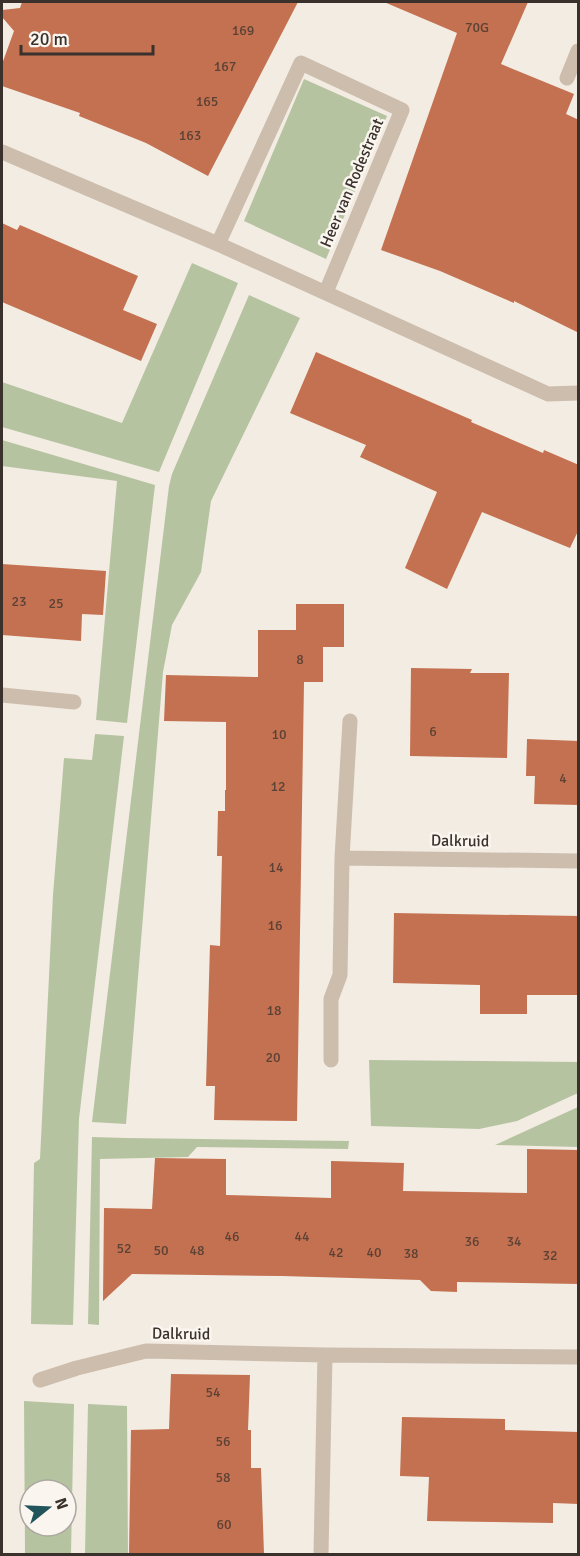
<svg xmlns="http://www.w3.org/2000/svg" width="580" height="1556" font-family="Signika,sans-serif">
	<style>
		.green { fill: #b6c3a1; fill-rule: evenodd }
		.building { fill: #c37150 }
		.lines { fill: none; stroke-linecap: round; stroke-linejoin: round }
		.minor { stroke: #ccbdad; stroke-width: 15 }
		.labels { text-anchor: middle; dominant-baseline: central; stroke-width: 5; stroke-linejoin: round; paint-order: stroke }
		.number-label { font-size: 14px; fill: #5c4135 }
		.street-label { font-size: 16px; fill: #3a312c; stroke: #faf6ef }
	</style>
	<rect width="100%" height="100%" fill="#f3ece2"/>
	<!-- green -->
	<path class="green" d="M304 79 387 116 326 259 244 221Z
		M192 263 238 283 159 472 2 427V382L122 423Z
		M249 295 300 318 211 501 201 572 172 625 163 672 126 1124 92 1122 169 486 172 474Z
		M2 440 155 485 127 723 96 720 117 481 2 466Z
		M95 734 124 736 79 1119 73 1325 31 1324 34 1163 40 1159 53 895 64 758 92 760Z
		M369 1060 578 1062V1093L517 1121 479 1129 371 1126Z
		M578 1107V1147L495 1145Z
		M92 1137 126 1138 349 1141 348 1149 197 1147 188 1157 100 1159 99 1325 88 1324Z
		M24 1401 74 1404 71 1554H25ZM30 1490H66V1526H30Z
		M88 1404 127 1406 128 1554H85Z"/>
	<!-- building -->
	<path class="building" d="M22 2H298L208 176 146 143 79 116 80 113 2 86V64L14 31 2 17V10L20 8Z
		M384 2H528L501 64 574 94 566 114 579 120V333L514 301V303L440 271 381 250 457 33Z
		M2 223 17 230 20 225 138 276 123 310 157 324 141 361 2 302Z
		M316 352 472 420 471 422 543 453 544 450 579 465V529L570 548 482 512 447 589 405 568 437 492 360 457 366 445 290 413Z
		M2 564 106 571 103 615 82 614 81 641 2 635Z
		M296 604H344V647H323V682H304L297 1121 214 1120 215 1086H206L210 945 220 946 222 856H217L218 811H225V790H226V722L164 721 166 675 258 677V630H296Z
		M411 668 472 669 470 673H509L507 758 410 756Z
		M527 739 579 741V805L534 804 535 776H526Z
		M394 913 579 916V995H527V1014H480V985L393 983Z
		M527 1149 579 1150V1284L457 1282V1292L431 1291 420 1280 282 1276 132 1274 103 1301 104 1208 152 1209 155 1158 226 1159V1195L331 1198V1161L404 1163 403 1191 527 1193Z
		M171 1374 250 1375 248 1430H251V1468H261L264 1554H129L131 1430 169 1429Z
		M402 1417 505 1419V1430L579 1432V1504L553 1503V1523L427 1521 429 1477 400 1476Z"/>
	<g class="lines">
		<!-- minor -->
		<path class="minor" d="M567 78 578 51
			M2 152 218 244 548 394 578 393
			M218 244 301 63 402 110 326 292
			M2 695 74 702
			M342 858 578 861
			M331 1060V999L340 975 342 858 350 721
			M40 1380 77 1368 146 1351 325 1355 578 1357
			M321 1554 325 1355"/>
	</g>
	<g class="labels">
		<!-- number labels -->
		<g class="number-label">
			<text x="477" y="27">70G</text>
			<text x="243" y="30">169</text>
			<text x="225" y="66">167</text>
			<text x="207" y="101">165</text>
			<text x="190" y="135">163</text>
			<text x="19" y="601">23</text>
			<text x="56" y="603">25</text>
			<text x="300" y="659">8</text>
			<text x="433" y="731">6</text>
			<text x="279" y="734">10</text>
			<text x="563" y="778">4</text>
			<text x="278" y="786">12</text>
			<text x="276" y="867">14</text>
			<text x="275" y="925">16</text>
			<text x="274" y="1010">18</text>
			<text x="273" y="1057">20</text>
			<text x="232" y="1236">46</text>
			<text x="302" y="1236">44</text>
			<text x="472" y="1241">36</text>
			<text x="514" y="1241">34</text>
			<text x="124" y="1248">52</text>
			<text x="161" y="1250">50</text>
			<text x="197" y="1250">48</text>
			<text x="336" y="1252">42</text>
			<text x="374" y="1252">40</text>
			<text x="411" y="1253">38</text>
			<text x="550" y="1255">32</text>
			<text x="213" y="1392">54</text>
			<text x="223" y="1441">56</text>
			<text x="223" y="1477">58</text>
			<text x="224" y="1524">60</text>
		</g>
		<!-- street labels -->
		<g class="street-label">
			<text transform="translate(352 183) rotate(-67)">Heer van Rodestraat</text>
			<text transform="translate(460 841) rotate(1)">Dalkruid</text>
			<text transform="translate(181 1334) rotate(1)">Dalkruid</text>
		</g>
	</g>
	<!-- border -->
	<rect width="580" height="1556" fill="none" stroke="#3a312c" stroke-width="6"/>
	<!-- north arrow -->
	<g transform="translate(48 1508) rotate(72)"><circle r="28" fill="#faf6ef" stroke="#ada7a1" stroke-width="1.5"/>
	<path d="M0-4.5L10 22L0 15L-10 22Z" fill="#22555b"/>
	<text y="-9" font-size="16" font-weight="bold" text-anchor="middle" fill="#3a312c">N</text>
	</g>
	<!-- scale -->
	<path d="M21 45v9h132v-9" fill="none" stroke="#3a312c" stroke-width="3"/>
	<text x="30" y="45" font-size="18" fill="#3a312c" stroke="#faf6ef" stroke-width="4.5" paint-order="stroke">20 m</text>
</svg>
